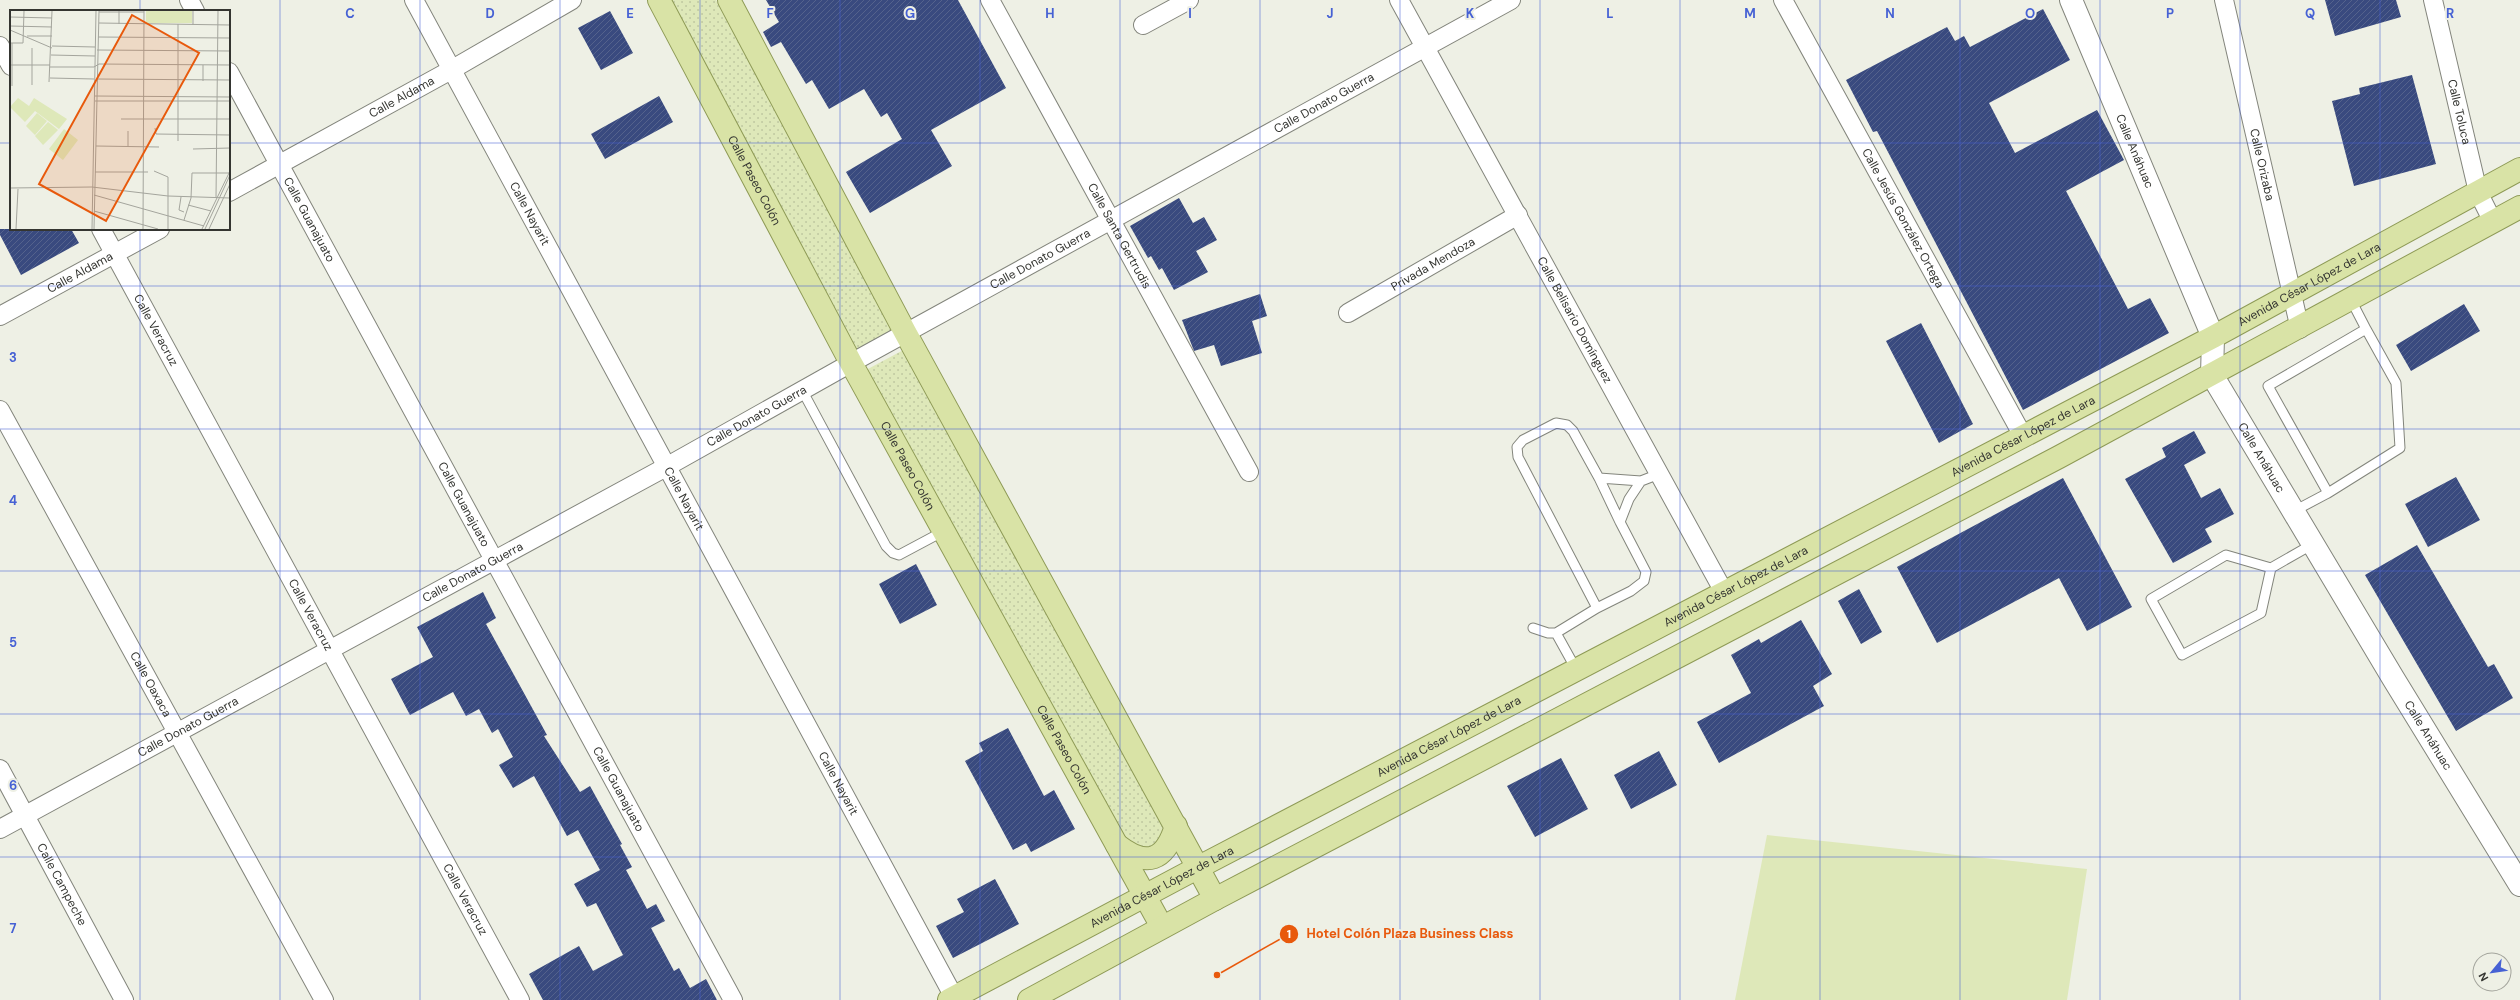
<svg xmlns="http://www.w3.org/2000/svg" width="2520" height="1000" font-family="'DM Sans',sans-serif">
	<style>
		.green { fill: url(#green-dots) }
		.pitch { fill: #dee8b9 }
		.building { fill: url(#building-hatch) }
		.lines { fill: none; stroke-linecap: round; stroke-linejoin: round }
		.service-casing { stroke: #83857c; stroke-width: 11 }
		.minor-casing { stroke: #83857c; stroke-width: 20 }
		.tertiary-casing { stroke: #83857c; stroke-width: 24 }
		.primary-casing { stroke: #8e9a56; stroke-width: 24 }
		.service { stroke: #fff; stroke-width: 9 }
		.minor { stroke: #fff; stroke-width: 18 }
		.tertiary { stroke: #fff; stroke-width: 22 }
		.primary { stroke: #d9e3a6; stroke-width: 22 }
		.grid { fill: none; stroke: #4661d4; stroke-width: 1; stroke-opacity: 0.55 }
		.labels { text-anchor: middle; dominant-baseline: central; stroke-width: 4; stroke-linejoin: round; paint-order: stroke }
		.street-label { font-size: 12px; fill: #343531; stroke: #eef0e5 }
		.inset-road { fill: none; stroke: #a4a59d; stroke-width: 1 }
		.view { fill: #e8590c; fill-opacity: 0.15; stroke: #e8590c; stroke-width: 2 }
		.inset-edge { fill: none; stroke: #343531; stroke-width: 2 }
		.grid-label { font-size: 13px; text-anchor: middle; font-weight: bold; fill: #4661d4; stroke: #eef0e5; stroke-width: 4; stroke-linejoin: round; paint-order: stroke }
		.leader { fill: none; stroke: #e8590c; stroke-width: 1.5 }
		.callout-dot { fill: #e8590c; stroke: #eef0e5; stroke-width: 1.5 }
		.mark-label { font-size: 12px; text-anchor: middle; font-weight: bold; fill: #fff }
		.callout-label { font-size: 13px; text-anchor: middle; font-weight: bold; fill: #e8590c; stroke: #eef0e5; stroke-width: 4; stroke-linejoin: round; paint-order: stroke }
	</style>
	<defs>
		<pattern id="green-dots" width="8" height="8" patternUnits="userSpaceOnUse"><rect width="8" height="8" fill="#dee8b9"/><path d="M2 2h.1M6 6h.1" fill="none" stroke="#bfc8a0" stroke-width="1.8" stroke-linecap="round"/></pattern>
		<pattern id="building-hatch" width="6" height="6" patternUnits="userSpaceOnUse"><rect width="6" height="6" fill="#394a7f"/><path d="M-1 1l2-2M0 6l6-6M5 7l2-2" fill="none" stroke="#54628c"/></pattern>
	</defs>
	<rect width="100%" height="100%" fill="#eef0e5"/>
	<!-- green -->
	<path class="green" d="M670 0H716L899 329 857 352Z
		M909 347 1158 804 1164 839 1140 852 1113 826 866 370Z"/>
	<!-- pitch -->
	<path class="pitch" d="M1767 835 2087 869 2067 1000H1735Z"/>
	<!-- building -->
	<path class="building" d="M766 0H958L1006 88 931 130 952 166 870 213 846 172 902 139 887 113 881 117 864 89 829 109 812 80 806 84 781 42 771 47 763 32 779 22Z
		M2325 0H2396L2401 17 2335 36Z
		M2043 9 2070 60 1989 103 2015 153 2097 110 2124 160 2066 191 2128 309 2150 298 2169 333 2023 410 1877 131 1873 132 1846 80 1947 27 1955 41 1964 36 1970 47Z
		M610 11 633 53 601 70 578 28Z
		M2412 75 2436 164 2354 186 2332 101 2360 94 2359 88Z
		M659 96 673 122 605 159 591 134Z
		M1179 198 1193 223 1204 217 1217 240 1196 251 1208 272 1174 290 1162 268 1159 270 1151 256 1148 258 1130 226Z
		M0 229H71L79 243 21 275 0 235Z
		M1260 294 1267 316 1252 321 1262 353 1221 366 1214 345 1194 351 1182 320Z
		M2464 304 2480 331 2411 371 2396 345Z
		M1921 323 1973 424 1939 443 1886 341Z
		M2194 431 2206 453 2184 465 2201 498 2220 488 2234 514 2205 529 2212 542 2173 563 2125 479 2166 457 2162 448Z
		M2456 477 2480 520 2428 547 2405 504Z
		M2063 478 2132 607 2087 631 2059 578 1937 643 1897 567Z
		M2417 545 2488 667 2494 664 2513 698 2456 731 2365 575Z
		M916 564 937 605 900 624 879 584Z
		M1859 589 1882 632 1861 644 1838 601Z
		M483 592 496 618 486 624 547 735 544 736 580 792 590 786 622 844 620 845 632 867 626 870 647 909 656 904 665 921 651 928 674 971 679 968 690 988 706 979 717 1000H543L529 974 579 946 593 971 623 955 596 903 587 907 574 884 600 870 578 830 567 836 534 776 513 788 499 765 513 757 498 729 492 733 479 709 466 716 453 692 410 715 391 679 433 657 417 627Z
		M1801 620 1832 674 1813 686 1824 706 1719 763 1697 722 1751 693 1731 655 1759 639 1761 643Z
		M1008 728 1044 796 1054 790 1075 829 1031 852 1026 843 1013 850 965 761 983 751 979 743Z
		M1659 751 1677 785 1631 809 1614 775Z
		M1561 758 1588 809 1535 837 1507 786Z
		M995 879 1019 924 953 958 936 926 964 912 957 899Z"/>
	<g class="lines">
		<defs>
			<path id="service" d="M802 390 886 546 893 553 899 555 944 531
				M1599 478 1620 522
				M2328 493 2400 448 2396 383 2366 329
				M2294 511 2328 493 2268 386 2366 329 2351 300
				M2271 568 2261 613 2182 655 2151 599 2226 555 2271 568 2313 544
				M1597 608 1518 457 1517 447 1523 440 1556 423 1567 425 1573 431 1599 478 1641 481
				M1533 628 1548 633H1556L1597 608 1631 591 1644 581 1646 572 1620 522 1629 499 1641 481 1659 474
				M1556 633 1576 669"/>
			<g id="minor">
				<path d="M189 0 195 11"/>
				<path id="s1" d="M414 0 954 997"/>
				<path id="s2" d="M990 0 1249 472"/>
				<path id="s3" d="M1399 0 1724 592"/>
				<path id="s4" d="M1783 0 2023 436"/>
				<path id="s5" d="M2224 0 2300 329"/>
				<path id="s6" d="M2433 0 2478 192 2493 222"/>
				<path d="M1143 25 1189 0"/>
				<path d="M0 46 11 66"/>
				<path id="s7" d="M229 72 733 1000"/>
				<path id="s8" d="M229 192 451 70 572 0"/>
				<path id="s9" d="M101 229 520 1000"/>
				<path id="s10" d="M1348 313 1518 215"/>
				<path id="s11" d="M0 316 160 229"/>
				<path id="s12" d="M0 410 324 1000"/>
				<path id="s13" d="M0 769 124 1000"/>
				<path id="s14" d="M0 829 666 467 851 363 1511 0"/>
			</g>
			<g id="tertiary">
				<path id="s15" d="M2071 0 2213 337 2212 375 2393 678 2520 885"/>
			</g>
			<g id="primary">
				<path id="s16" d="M659 0 851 363 1162 927"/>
				<path d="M729 0 905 332 1215 899"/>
				<path d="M1117 845C1147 868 1165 861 1176 826"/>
				<path id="s17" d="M949 1000 1199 867 2213 337 2520 169"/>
				<path d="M1029 1000 1215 899 2059 457 2520 207"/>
			</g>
		</defs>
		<!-- service casing -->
		<use href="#service" class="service-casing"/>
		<!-- minor casing -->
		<use href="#minor" class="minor-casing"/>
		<!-- tertiary casing -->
		<use href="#tertiary" class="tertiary-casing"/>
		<!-- primary casing -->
		<use href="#primary" class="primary-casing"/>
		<!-- service -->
		<use href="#service" class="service"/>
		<!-- minor -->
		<use href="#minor" class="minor"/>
		<!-- tertiary -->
		<use href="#tertiary" class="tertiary"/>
		<!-- primary -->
		<use href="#primary" class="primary"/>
	</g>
	<!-- grid -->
	<path class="grid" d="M140 0V11M280 0V1000M420 0V1000M560 0V1000M700 0V1000M840 0V1000M980 0V1000M1120 0V1000M1260 0V1000M1400 0V1000M1540 0V1000M1680 0V1000M1820 0V1000M1960 0V1000M2100 0V1000M2240 0V1000M2380 0V1000M0 143H11M229 143H2520M140 229V1000M0 286H2520M0 429H2520M0 571H2520M0 714H2520M0 857H2520"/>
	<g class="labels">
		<!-- street labels -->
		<g class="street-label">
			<text stroke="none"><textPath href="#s8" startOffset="197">Calle Aldama</textPath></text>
			<text stroke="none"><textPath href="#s14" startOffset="1510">Calle Donato Guerra</textPath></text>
			<text stroke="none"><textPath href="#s6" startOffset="115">Calle Toluca</textPath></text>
			<text stroke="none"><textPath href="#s15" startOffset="164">Calle Anáhuac</textPath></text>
			<text stroke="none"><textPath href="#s5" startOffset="169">Calle Orizaba</textPath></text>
			<text stroke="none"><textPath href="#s16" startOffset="204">Calle Paseo Colón</textPath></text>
			<text stroke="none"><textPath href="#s1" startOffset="243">Calle Nayarit</textPath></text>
			<text stroke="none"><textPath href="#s4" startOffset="249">Calle Jesús González Ortega</textPath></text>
			<text stroke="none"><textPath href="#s7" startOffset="168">Calle Guanajuato</textPath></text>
			<text stroke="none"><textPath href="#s2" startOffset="269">Calle Santa Gertrudis</textPath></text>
			<text stroke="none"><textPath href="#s14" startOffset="1186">Calle Donato Guerra</textPath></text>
			<text stroke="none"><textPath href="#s10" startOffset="98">Privada Mendoza</textPath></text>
			<text stroke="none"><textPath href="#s11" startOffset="91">Calle Aldama</textPath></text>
			<text stroke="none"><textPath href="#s17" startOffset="1537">Avenida César López de Lara</textPath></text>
			<text stroke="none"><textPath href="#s3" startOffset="365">Calle Belisario Domínguez</textPath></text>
			<text stroke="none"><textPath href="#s9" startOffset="115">Calle Veracruz</textPath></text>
			<text stroke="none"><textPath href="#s14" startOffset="862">Calle Donato Guerra</textPath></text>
			<text stroke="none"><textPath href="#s17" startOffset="1213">Avenida César López de Lara</textPath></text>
			<text stroke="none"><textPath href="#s15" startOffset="500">Calle Anáhuac</textPath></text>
			<text stroke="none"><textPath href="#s16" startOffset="528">Calle Paseo Colón</textPath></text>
			<text stroke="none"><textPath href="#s1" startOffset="567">Calle Nayarit</textPath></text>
			<text stroke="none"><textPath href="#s7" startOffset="492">Calle Guanajuato</textPath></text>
			<text stroke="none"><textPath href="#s14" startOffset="538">Calle Donato Guerra</textPath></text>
			<text stroke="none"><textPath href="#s17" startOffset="889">Avenida César López de Lara</textPath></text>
			<text stroke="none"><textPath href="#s9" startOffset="439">Calle Veracruz</textPath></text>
			<text stroke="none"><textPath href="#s12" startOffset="313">Calle Oaxaca</textPath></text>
			<text stroke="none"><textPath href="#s14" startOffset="214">Calle Donato Guerra</textPath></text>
			<text stroke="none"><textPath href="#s15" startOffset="824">Calle Anáhuac</textPath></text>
			<text stroke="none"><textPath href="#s17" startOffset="565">Avenida César López de Lara</textPath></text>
			<text stroke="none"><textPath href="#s16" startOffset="852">Calle Paseo Colón</textPath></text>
			<text stroke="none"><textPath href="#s1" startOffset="891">Calle Nayarit</textPath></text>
			<text stroke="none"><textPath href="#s7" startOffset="816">Calle Guanajuato</textPath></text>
			<text stroke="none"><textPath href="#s13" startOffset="131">Calle Campeche</textPath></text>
			<text stroke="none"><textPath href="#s17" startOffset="241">Avenida César López de Lara</textPath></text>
			<text stroke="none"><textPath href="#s9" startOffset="763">Calle Veracruz</textPath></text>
		</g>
	</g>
	<!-- overview -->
	<g transform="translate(10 10)">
		<rect width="220" height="220" fill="#eef0e5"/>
		<path d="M136 1H182V13H136Z" fill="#dee8b9"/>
		<path d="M150 6a6 6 0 1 1 12 0a6 6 0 1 1-12 0ZM8 88 19 96 24 88 57 109 49 119 25 101 15 112 0 97ZM27 103 37 111 25 125 16 116ZM38 112 48 120 33 135 25 126ZM54 119 68 130 53 150 39 139Z" fill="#dee8b9"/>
		<path class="inset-road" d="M183 1V15M89 2H134M0 7 42 8M89 13 220 15M109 14V1M0 16 42 17M0 20 42 38M17 26H42M88 27 220 28M0 33H13L14 1M42 36 85 37M22 38V75M87 40 220 41M41 45 85 46M0 55H40M193 55V71M40 57H84L89 54 220 55M40 68 84 69M87 69 220 70M39 72 42 1M2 76V33M85 86 220 87M85 91H220M111 109H220M145 118 146 124 220 125M118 121V136M168 131V14M86 136 149 137M183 139 220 138M144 161 158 167V219M85 162H138M0 178 82 177 158 186 220 188M84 185 194 216M171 187 169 200 174 202M206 188 208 1M178 195 201 201M84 201 148 219M174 210 181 188 182 163H219M6 219 8 179M82 219 86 1M84 219 89 1M133 219 134 1M192 219 220 161M195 219 220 165M199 219 220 174"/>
		<path class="view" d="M122 5 189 43 96 211 29 174Z"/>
		<rect width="220" height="220" class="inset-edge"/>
	</g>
	<g class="grid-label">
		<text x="350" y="18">C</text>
		<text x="490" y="18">D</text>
		<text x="630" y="18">E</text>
		<text x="770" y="18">F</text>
		<text x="910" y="18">G</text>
		<text x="1050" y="18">H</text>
		<text x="1190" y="18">I</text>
		<text x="1330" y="18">J</text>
		<text x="1470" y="18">K</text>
		<text x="1610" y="18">L</text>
		<text x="1750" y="18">M</text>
		<text x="1890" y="18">N</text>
		<text x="2030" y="18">O</text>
		<text x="2170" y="18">P</text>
		<text x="2310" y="18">Q</text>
		<text x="2450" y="18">R</text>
		<text x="13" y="362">3</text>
		<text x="13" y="505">4</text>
		<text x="13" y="647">5</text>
		<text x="13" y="790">6</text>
		<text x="13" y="933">7</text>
	</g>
	<!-- callouts -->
	<path class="leader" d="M1217 975L1289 934"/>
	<g class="callout-dot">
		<circle cx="1217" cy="975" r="4"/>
		<circle cx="1289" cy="934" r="10"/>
	</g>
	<g class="mark-label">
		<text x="1289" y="938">1</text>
	</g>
	<g class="callout-label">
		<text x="1410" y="938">Hotel Colón Plaza Business Class</text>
	</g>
	<!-- north arrow -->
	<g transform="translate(2492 972) rotate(241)"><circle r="19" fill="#eef0e5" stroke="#a4a59d"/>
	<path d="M0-3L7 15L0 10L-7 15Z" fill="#4661d4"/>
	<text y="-6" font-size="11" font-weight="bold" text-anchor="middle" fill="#343531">N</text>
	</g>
</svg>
